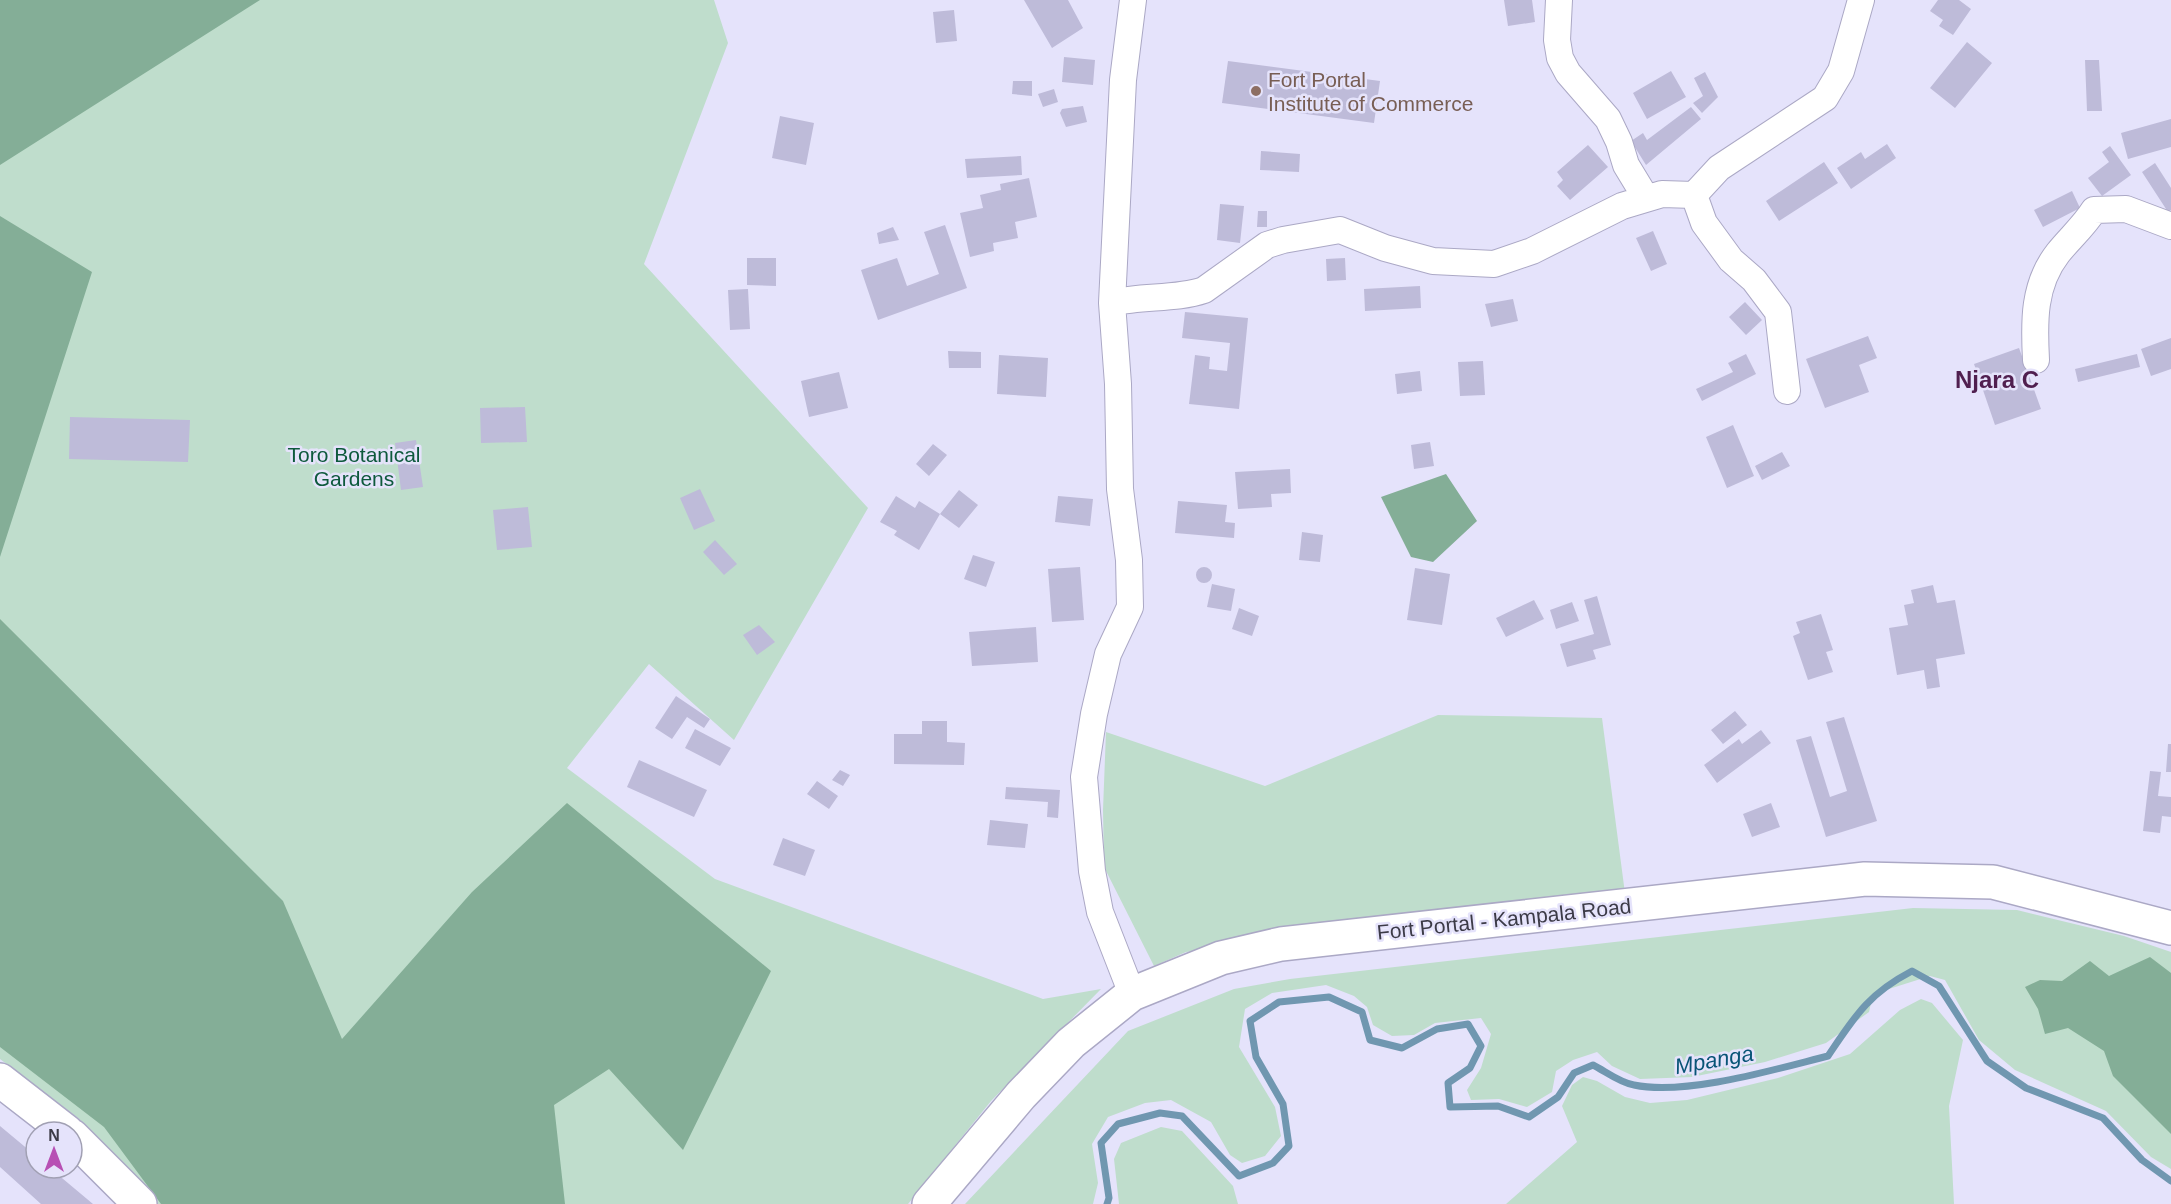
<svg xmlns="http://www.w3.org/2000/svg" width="2171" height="1204" font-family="Helvetica,sans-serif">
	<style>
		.green { fill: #bfddcc }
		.forest { fill: #84ae97 }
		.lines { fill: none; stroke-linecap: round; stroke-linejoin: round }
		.stream { stroke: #7097b0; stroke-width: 7 }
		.building { fill: #bebbd9 }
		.minor-casing { stroke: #aba8c5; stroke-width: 28 }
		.secondary-casing { stroke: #aba8c5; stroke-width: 36 }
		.trunk-casing { stroke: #aba8c5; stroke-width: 36 }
		.minor { stroke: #fff; stroke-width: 26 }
		.secondary { stroke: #fff; stroke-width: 33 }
		.trunk { stroke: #fff; stroke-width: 33 }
		.education-dot { fill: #8d6e63; stroke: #e5e3fb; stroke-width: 2 }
		.labels { text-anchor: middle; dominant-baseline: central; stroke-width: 5; stroke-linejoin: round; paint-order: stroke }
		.education-label { font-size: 21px; fill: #785e54; stroke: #e5e3fb; text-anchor: start }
		.park-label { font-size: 21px; fill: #0d593c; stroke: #e5e3fb }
		.street-label { font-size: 21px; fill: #3c3b47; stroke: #e5e3fb }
		.water-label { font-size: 22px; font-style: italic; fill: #085476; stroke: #e5e3fb }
		.quarter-label { font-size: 24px; font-weight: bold; fill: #501f4f; stroke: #e5e3fb }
	</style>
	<rect width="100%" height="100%" fill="#e5e3fb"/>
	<!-- green -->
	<path class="green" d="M0 0H714L728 43 644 264 868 508 734 740 649 664 567 768 715 879 1043 999 1101 989 991 1101 908 1204H158L78 1118 0 1059Z
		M1438 715 1602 718 1626 901 1504 910 1186 952 1154 966 1104 867 1103 810 1106 732 1265 786Z
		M1913 908 2017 910 2124 936 2171 952V1169L2151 1157 2106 1111 2015 1070 1979 1040 1945 980 1930 976 1873 994 1869 1012 1826 1043 1765 1062 1692 1077 1640 1079 1612 1066 1597 1052 1573 1060 1556 1071 1552 1092 1527 1107 1499 1099 1471 1100 1467 1090 1481 1068 1491 1034 1481 1018 1435 1023 1414 1035 1392 1036 1373 1025 1367 1007 1354 996 1326 985 1272 993 1245 1009 1239 1047 1275 1107 1281 1136 1265 1156 1242 1163 1230 1155 1211 1122 1171 1100 1145 1103 1108 1117 1092 1144 1098 1183 1093 1204H965L1128 1031 1234 989 1290 979Z
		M1921 999 1932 1003 1963 1040 1949 1106 1954 1204H1506L1577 1142 1562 1106 1572 1085 1583 1077 1597 1081 1625 1097 1650 1103 1687 1100 1778 1078 1850 1054 1900 1010Z
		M1161 1127 1182 1131 1233 1186 1238 1204H1119L1114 1159 1121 1143Z"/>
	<!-- forest -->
	<path class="forest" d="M0 0H260L0 165Z
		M0 216 92 272 0 557Z
		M1446 474 1477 521 1433 562 1411 557 1381 497Z
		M0 619 283 901 342 1039 472 892 567 803 771 971 683 1150 609 1069 554 1105 565 1204H161L104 1127 0 1047Z
		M2150 957 2171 973V1134L2113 1076 2104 1051 2068 1028 2045 1034 2038 1009 2025 987 2040 980 2062 981 2090 961 2109 976Z"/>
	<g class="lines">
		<!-- stream -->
		<path class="stream" d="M1107 1204 1109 1198 1101 1143 1118 1124 1160 1113 1182 1116 1239 1176 1273 1163 1289 1146 1283 1104 1256 1057 1250 1021 1279 1002 1329 997 1362 1012 1370 1040 1402 1048 1437 1029 1468 1024 1481 1046 1470 1068 1448 1083 1450 1107 1498 1106 1529 1117 1558 1097 1574 1073 1593 1065C1605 1071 1620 1083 1634 1085 1686 1096 1776 1069 1828 1056 1855 1016 1868 994 1912 971L1939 986 1987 1061 2026 1088 2103 1118 2142 1160 2171 1181"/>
	</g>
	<!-- building -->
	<path class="building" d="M1024 0H1068L1083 28 1052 48Z
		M1504 0H1532L1535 22 1508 26Z
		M1938 0H1959L1971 9 1953 35 1939 26 1943 20 1930 11Z
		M954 10 957 41 936 43 933 12Z
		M1967 42 1992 63 1955 108 1930 88Z
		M1064 57 1095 60 1093 85 1062 82Z
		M2085 60H2099L2102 111H2087Z
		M1228 61 1380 81 1374 123 1222 103Z
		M1671 71 1686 97 1647 119 1633 93Z
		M1705 72 1718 97 1702 113 1693 103 1703 96 1694 78Z
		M1013 81H1032V96L1012 94Z
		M1054 89 1058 102 1043 107 1038 94Z
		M1083 106 1087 122 1066 127 1060 113 1062 109Z
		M1691 107 1701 119 1646 165 1631 141 1643 133 1647 140Z
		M780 116 814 123 806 165 772 158Z
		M2171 119V147L2128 159 2121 133Z
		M1887 144 1896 158 1851 189 1837 168 1861 152 1865 159Z
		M1588 145 1608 167 1570 200 1557 186 1563 180 1557 172Z
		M2110 146 2131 175 2102 196 2088 178 2109 162 2102 152Z
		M1261 151 1300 154 1299 172 1260 170Z
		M1021 156 1022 175 967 178 965 159Z
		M1824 162 1838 183 1779 221 1766 201Z
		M2155 163 2171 188V210L2168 212 2142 172Z
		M1029 178 1037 217 1015 222 1018 238 993 243 994 251 970 257 960 213 983 208 980 195 1001 190 1000 184Z
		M2072 191 2080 208 2043 227 2034 210Z
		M1220 204 1244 206 1240 243 1217 240Z
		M1258 211H1267V227H1257Z
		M945 225 967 288 878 320 861 270 897 258 907 286 939 274 924 232Z
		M893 227 899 240 879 244 877 233Z
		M1653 231 1667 264 1651 271 1636 238Z
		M747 258H776V286L747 285Z
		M1345 258 1346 280 1327 281 1326 259Z
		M1420 286 1421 308 1365 311 1364 289Z
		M748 289 750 329 730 330 728 290Z
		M1513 299 1518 321 1491 327 1485 304Z
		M1745 302 1762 320 1746 335 1729 317Z
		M1185 312 1248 318 1239 409 1189 404 1195 355 1210 357 1209 369 1227 371 1230 343 1182 338Z
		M1868 336 1877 358 1859 365 1869 392 1825 408 1806 359Z
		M2171 338V369L2151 376 2141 349Z
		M2019 348 2041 409 1995 425 1974 364Z
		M948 351 981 352V368H949Z
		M1746 354 1756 374 1702 401 1696 389 1733 372 1728 363Z
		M2137 354 2140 367 2078 382 2075 369Z
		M999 355 1048 358 1046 397 997 394Z
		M1483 361 1485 395 1460 396 1458 362Z
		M1420 371 1422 391 1397 394 1395 374Z
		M839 372 848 408 809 417 801 381Z
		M525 407 527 442 481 443 480 408Z
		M70 417 190 420 188 462 69 459Z
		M1733 425 1754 476 1727 488 1706 437Z
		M416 440 423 487 401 490 395 443Z
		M1430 442 1434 466 1414 469 1411 445Z
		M933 444 947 455 929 476 916 464Z
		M1782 452 1790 466 1762 480 1755 466Z
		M1290 469 1291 493 1271 494 1272 507 1238 509 1235 472Z
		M700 489 715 521 694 530 680 498Z
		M959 490 978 505 959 528 940 514 919 550 894 535 897 531 880 522 896 496 915 508 919 501 940 514Z
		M1058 496 1093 499 1090 526 1055 522Z
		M1178 501 1227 505 1225 522 1235 523 1234 538 1175 533Z
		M528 507 532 547 497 550 493 510Z
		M1302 532 1323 535 1320 562 1299 560Z
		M715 540 737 564 724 575 703 552Z
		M973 555 995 562 986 587 964 579Z
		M1196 575a8 8 0 1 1 16 0a8 8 0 1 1-16 0Z
		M1080 567 1084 620 1052 622 1048 569Z
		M1415 568 1450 574 1442 625 1407 620Z
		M1212 584 1235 589 1231 611 1207 607Z
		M1933 585 1937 603 1955 600 1965 654 1936 659 1940 687 1927 689 1924 670 1897 675 1889 628 1908 625 1904 605 1914 603 1911 590Z
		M1597 596 1611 645 1593 650 1596 659 1567 667 1560 644 1594 634 1584 600Z
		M1534 600 1544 619 1506 637 1496 618Z
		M1572 602 1579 621 1556 629 1550 610Z
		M1239 608 1259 616 1252 636 1232 629Z
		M1821 614 1833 650 1826 652 1833 672 1808 680 1793 636 1800 633 1796 622Z
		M759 625 775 642 757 655 743 635Z
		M1036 627 1038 662 972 666 969 632Z
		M676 696 710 719 704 728 687 717 672 739 655 728Z
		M1735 711 1747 725 1723 744 1711 730Z
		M1844 717 1877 821 1826 837 1796 740 1811 736 1830 797 1847 791 1826 722Z
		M922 721H947V742L965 743 964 765 894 764V734H922Z
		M695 729 731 748 720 766 685 748Z
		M1761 730 1771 743 1717 783 1704 765 1739 739 1742 744Z
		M2168 744H2171V772H2166Z
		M639 760 707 790 694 817 627 787Z
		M840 770 850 775 843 786 832 780Z
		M2150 771 2161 772 2158 796 2171 797V817L2162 816 2160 833 2143 831Z
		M817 781 838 796 829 809 807 794Z
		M1006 787 1060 790 1058 818 1047 817 1048 802 1005 799Z
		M1771 803 1780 827 1752 837 1743 814Z
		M990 820 1028 824 1025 848 987 845Z
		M783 838 815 850 805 876 773 865Z
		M0 1126 36 1156V1168H50L93 1204H41L0 1167Z"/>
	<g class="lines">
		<defs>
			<path id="minor" d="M1559 0 1557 40 1560 58 1568 73 1608 119 1619 142 1626 165 1646 198
				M1694 195 1704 223 1731 260 1754 280 1778 312 1787 391
				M1112 303C1142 295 1175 300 1204 290L1267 245 1283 240 1340 230 1385 248 1433 261 1494 264 1532 251 1622 206 1662 194 1694 195 1719 168 1825 98 1841 71 1861 0
				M2036 360C2034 322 2033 285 2058 253 2070 238 2084 226 2094 210L2126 209 2171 226
				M1132 994 1100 912 1092 871 1084 777 1094 714 1108 654 1130 607 1129 560 1120 489 1118 384 1112 303 1123 80 1133 0"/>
			<path id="secondary" d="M0 1080 67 1132
				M72 1136 140 1204"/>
			<path id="trunk" d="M929 1204 1021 1095 1071 1043 1132 994 1221 958 1281 944 1865 879 1993 882 2171 928"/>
		</defs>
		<!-- minor casing -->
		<use href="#minor" class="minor-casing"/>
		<!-- secondary casing -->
		<use href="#secondary" class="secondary-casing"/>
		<!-- trunk casing -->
		<use href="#trunk" class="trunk-casing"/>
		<!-- minor -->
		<use href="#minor" class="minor"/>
		<!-- secondary -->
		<use href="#secondary" class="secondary"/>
		<!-- trunk -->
		<use href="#trunk" class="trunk"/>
	</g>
	<!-- markers -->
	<circle class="education-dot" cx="1256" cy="91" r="6"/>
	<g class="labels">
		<!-- education labels -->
		<g class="education-label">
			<text x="1268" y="79">Fort Portal<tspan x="1268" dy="24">Institute of Commerce</tspan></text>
		</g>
		<!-- park labels -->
		<g class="park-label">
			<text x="354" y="454">Toro Botanical<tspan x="354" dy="24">Gardens</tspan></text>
		</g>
		<!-- street labels -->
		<g class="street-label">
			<text transform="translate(1504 919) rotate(-6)">Fort Portal - Kampala Road</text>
		</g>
		<!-- water labels -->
		<g class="water-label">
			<text transform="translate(1714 1060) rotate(-10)">Mpanga</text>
		</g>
		<!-- quarter labels -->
		<g class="quarter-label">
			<text x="1997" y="379">Njara C</text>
		</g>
	</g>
	<!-- north arrow -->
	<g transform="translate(54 1150)"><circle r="28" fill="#e5e3fb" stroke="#a1a0b3" stroke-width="1.5"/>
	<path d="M0-4.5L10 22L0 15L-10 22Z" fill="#b750b4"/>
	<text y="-9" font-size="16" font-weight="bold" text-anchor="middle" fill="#3c3b47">N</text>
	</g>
</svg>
